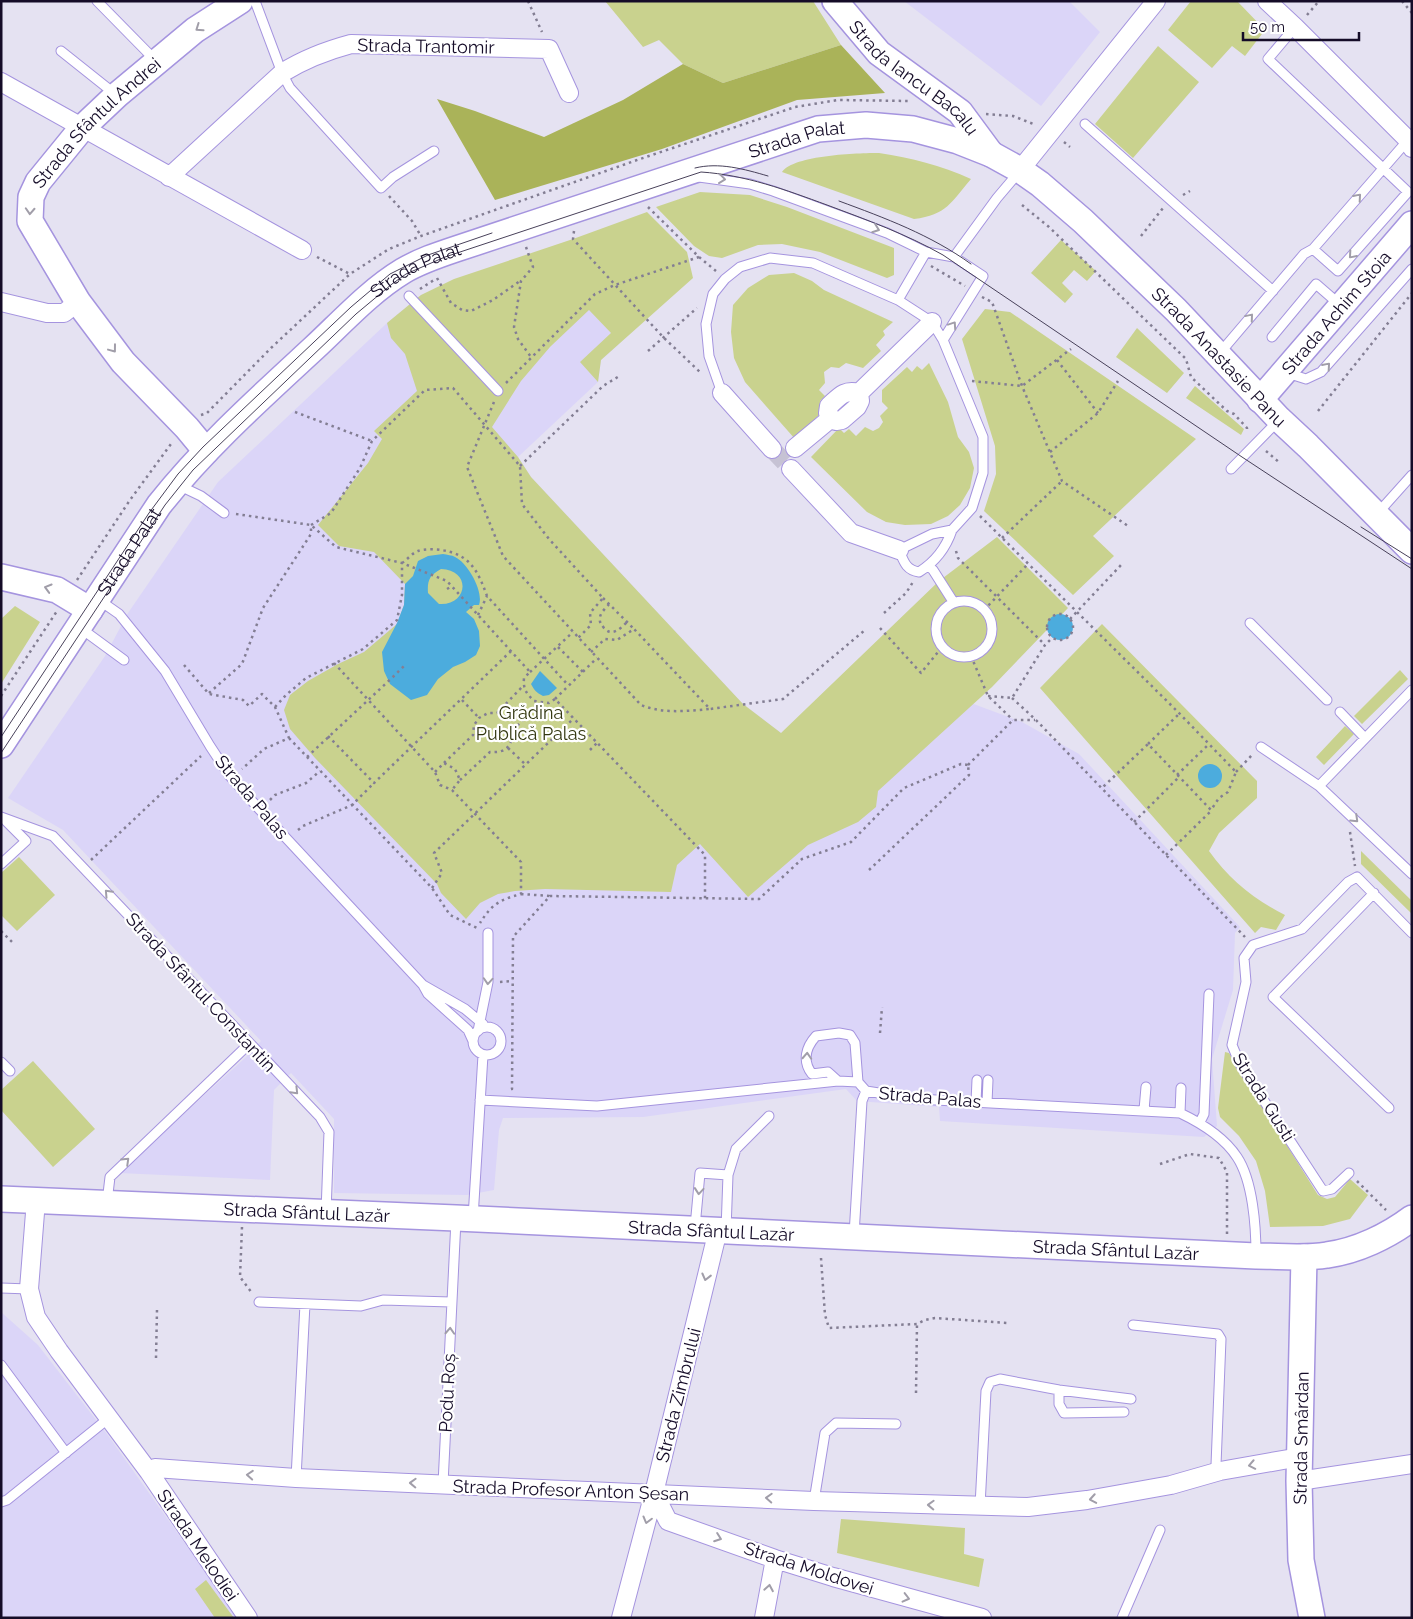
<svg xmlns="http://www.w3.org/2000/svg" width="1413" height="1619" font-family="Raleway,sans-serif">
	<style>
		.built { fill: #dbd5f8 }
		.green { fill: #c9d28e }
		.forest { fill: #aab359 }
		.water { fill: #4cacdd; fill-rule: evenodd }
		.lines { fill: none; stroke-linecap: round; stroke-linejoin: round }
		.street-tunnel { stroke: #c6c2d4; stroke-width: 18; stroke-dasharray: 18 9; stroke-linecap: butt }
		.lane-casing { stroke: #a594df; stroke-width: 11 }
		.street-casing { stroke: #a594df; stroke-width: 20 }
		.secondary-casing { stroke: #a594df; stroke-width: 28 }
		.path { stroke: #837e93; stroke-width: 2.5; stroke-dasharray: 2.5 4; stroke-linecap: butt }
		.lane { stroke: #fff; stroke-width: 9 }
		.street { stroke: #fff; stroke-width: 18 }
		.secondary { stroke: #fff; stroke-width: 25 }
		.tram { stroke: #48415a; stroke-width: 1 }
		.oneway { stroke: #a19ea9 }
		.labels { text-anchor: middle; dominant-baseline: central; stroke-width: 4.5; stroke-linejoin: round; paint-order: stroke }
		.street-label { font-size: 18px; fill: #150c28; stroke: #fff }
		.park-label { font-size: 18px; fill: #333710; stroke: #fff }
	</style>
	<rect width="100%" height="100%" fill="#e5e2f2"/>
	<!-- built -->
	<path class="built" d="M904 1H1069L1100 32 1041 106Z
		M421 295 483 365 550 347 589 309 611 333 619 344 601 360 598 382 518 457 531 477 743 704 781 733 944 693 1022 722 1079 754 1240 927 1235 933 1233 990 1212 1059 1217 1126 1204 1137 940 1121 939 1107 857 1101 846 1089 643 1117 503 1118 499 1130 494 1190 467 1195 334 1193V1119L291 1073 274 1090 270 1180 119 1173 245 1058 261 1041 63 830 8 798 105 656 128 613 218 482 387 323Z
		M1 1312 38 1345 107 1434 238 1618H1Z"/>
	<!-- green -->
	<path class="green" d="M605 1H813L841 45 723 83 683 64 659 40 643 47Z
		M1191 1H1237L1265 30 1245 56 1232 46 1212 68 1168 30Z
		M1158 46 1199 82 1133 158 1095 124Z
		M879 153C912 158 940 165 971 179 951 202 947 215 914 219L782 172C794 155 858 153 879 153Z
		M700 192 750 195 787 207 894 248V275L887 278 820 252 782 244 758 245 722 258 709 256 694 246 656 207Z
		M647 212 687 252 693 278 601 360 598 382 580 362 611 333 589 310 550 347 521 381 492 427 518 457 531 477 743 704 781 733 939 581 997 537 1068 608 992 687 878 791 876 807 858 822 808 845 748 897 700 844 677 865 671 892 545 889 515 891 498 894 480 903 466 919 441 893 437 884 315 758 290 729 284 710 290 695 308 681 338 664 364 652 397 624 404 605 405 584 374 552 339 546 318 525 368 463 382 439 374 431 417 391 405 354 391 338 387 323 421 295 454 279 573 239Z
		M1061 240 1096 271 1087 281 1074 270 1062 283 1073 294 1065 303 1031 273Z
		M794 273 812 281 824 290 893 322 883 331 885 335 876 345 881 351 863 368 846 363 839 368 831 367 824 372 825 383 819 390 825 396 820 401 826 408 795 439 745 382 734 358 731 332 733 305 748 288 769 275Z
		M985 309 1010 312 1196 439 1093 536 1114 556 1073 595 984 511 996 474 995 446 962 339Z
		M1137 328 1184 373 1167 393 1116 357Z
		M929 363 948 402 958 437 969 452 974 468 970 488 960 505 948 516 931 524 905 525 886 522 867 512 811 457 839 428 844 433 849 429 856 436 865 427 873 431 879 428 883 422 880 416 888 408 882 402V390L907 367 912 372 917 366 922 370Z
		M1195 386 1244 429 1241 435 1186 398Z
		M15 606 40 622 1 684V619Z
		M1102 624 1257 781V798L1219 833 1209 851C1229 879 1253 899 1285 915L1276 930 1261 927 1255 933 1040 688Z
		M1400 670 1408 679 1362 724 1354 716Z
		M1345 726 1354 734 1324 765 1316 757Z
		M1361 851 1412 901V914L1361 864Z
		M19 857 55 895 17 931 1 915V873Z
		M1225 1052 1229 1053 1318 1195 1327 1199 1335 1197 1350 1179 1368 1195 1350 1219 1323 1226 1270 1227 1265 1191 1256 1161 1239 1136 1220 1117 1218 1108Z
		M33 1061 95 1129 53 1167 1 1110V1090Z
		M841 1519 965 1528 964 1554 984 1559 979 1587 837 1553Z
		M206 1580 234 1618H215L195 1589Z"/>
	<!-- forest -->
	<path class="forest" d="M841 45 885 93 797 100 662 149 495 200 437 99 475 111 544 137 623 100 683 64 723 83Z"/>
	<!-- water -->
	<path class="water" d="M443 554C447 555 452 555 455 557 468 563 484 592 479 605H474L466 612 474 619 479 631 480 646 476 655 465 662 453 667 438 679 427 695 411 700 390 684 384 671 382 652 397 623 404 605 405 584 413 576 418 561 428 556ZM441 569C472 570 468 606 439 604L428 593C427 580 430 575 441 569Z
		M1047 627a13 13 0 1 1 26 0a13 13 0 1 1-26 0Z
		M540 671 557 688 549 695 543 696C537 693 534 690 531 684Z
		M1198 776a12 12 0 1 1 24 0a12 12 0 1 1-24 0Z"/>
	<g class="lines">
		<!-- street-tunnel -->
		<path class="street-tunnel" d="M772 449 791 469"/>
		<defs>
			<path id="lane" d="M97 1 156 61
				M255 1 282 73 290 88 381 188 393 177 434 151
				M1295 27 1268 59 1408 192 1338 271 1313 249
				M61 51 115 94
				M1085 124 1273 291
				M699 177 750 184 773 191 887 233 926 252 954 257 983 276 943 340
				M954 257 997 198 1019 172
				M409 296 498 391
				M898 300 926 252
				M1272 337 1316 284 1339 304
				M1219 354 1304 254 1313 249 1408 140
				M1287 373 1306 379 1321 372 1412 269
				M722 393 709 356 706 324 713 294 725 279 740 267 770 258 813 263 898 300 932 322 943 340 983 437V473L972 508 952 530 932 534 899 550C904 562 906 570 919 572 935 562 946 548 952 530
				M1231 469 1279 420
				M178 485 201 496 224 513
				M1377 514 1412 475
				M928 566 933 570 954 603
				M99 600 119 614 165 671 210 746 229 775 260 810 423 985 428 994 468 1030 473 1041
				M936 629a28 28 0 1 1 56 0a28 28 0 1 1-56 0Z
				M1250 623 1327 700
				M79 627 124 660
				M1340 712 1365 738
				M1261 747 1319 786 1412 874
				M1319 786 1412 690
				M1 817 53 836 320 1117 329 1132 326 1212
				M1 864 26 841 6 821
				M1374 893 1273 997 1389 1108
				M423 985 465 1009 483 1024
				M473 1041a14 14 0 1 1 28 0a14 14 0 1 1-28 0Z
				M478 1031 488 982V933
				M1 1062 10 1071
				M838 1081 828 1072 812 1074C802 1061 806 1047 816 1036L839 1033 850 1035 855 1043 858 1082
				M480 1100 597 1106 838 1081 858 1082 866 1091 917 1099 1180 1113C1201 1123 1224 1137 1237 1157 1253 1181 1256 1227 1256 1255
				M976 1102 977 1080
				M987 1103 988 1080
				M1144 1110 1146 1087
				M1180 1113 1181 1088
				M1200 1122 1204 1114 1209 994
				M1349 1173 1332 1189 1323 1191 1240 1064 1232 1045 1246 982 1244 958 1253 945 1302 929 1348 882 1357 877 1412 933
				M728 1175 736 1149 769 1116
				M107 1202 110 1177 249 1044
				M473 1218 483 1055
				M695 1227 700 1173 728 1175 726 1230
				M854 1235 862 1101 866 1091
				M1 1288 29 1289
				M259 1302 361 1306 383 1300 451 1302
				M1133 1325 1218 1334 1221 1339 1216 1465 1220 1471
				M1 1365 66 1453
				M1059 1390V1404L1064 1413 1124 1412
				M296 1478 305 1304
				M443 1484 456 1220
				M814 1501 825 1433 836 1423 896 1424
				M1 1502 7 1500 109 1418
				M980 1506 986 1391 990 1382 1000 1379 1059 1390 1131 1399
				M1122 1618 1160 1530"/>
			<path id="street" d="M1267 1 1295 27 1408 140 1412 148
				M1 82 302 250
				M1020 170 1156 1
				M169 177 282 73C304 59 325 51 351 44L549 49 569 93
				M1 302 47 313H64L78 302
				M722 393 772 449
				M830 419 836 421 842 420 857 407 860 401 859 393
				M795 448 830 419 828 413 829 406C839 397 844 389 859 393L932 322
				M791 469 851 533 899 550
				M36 1200 29 1289 36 1317 59 1351 149 1472 248 1618
				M149 1472 155 1468 296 1478 814 1501 1028 1507 1087 1500 1171 1485 1220 1471 1300 1457
				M1299 1481 1412 1464
				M654 1493 668 1521 775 1559 833 1577 982 1618
				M621 1618 654 1493 718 1230
				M764 1618 775 1559"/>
			<g id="secondary">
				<path id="s1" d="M835 1 879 53 960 112 991 154"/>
				<path id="s2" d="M1260 400 1412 224"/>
				<path id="s3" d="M206 451 187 428 123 362 78 302 30 221 31 197 38 182 82 128 117 95 195 30 240 1"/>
				<path d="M1 577 57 590 90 610"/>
				<path id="s4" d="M1 745 159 505C205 447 261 397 314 348 342 322 370 291 403 271 420 261 438 255 456 249L818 129 866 125 913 129 958 141 991 154 1020 170 1040 184 1083 221 1176 310 1279 419 1308 446 1412 551"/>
				<path id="s5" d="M1 1199 456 1218 1256 1256C1279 1256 1304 1259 1327 1255 1357 1251 1388 1236 1412 1218"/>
				<path d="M1304 1257 1299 1481 1301 1560 1312 1618"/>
			</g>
		</defs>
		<!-- lane casing -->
		<use href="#lane" class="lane-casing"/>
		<!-- street casing -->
		<use href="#street" class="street-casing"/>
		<!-- secondary casing -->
		<use href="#secondary" class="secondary-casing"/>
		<!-- path -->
		<path class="path" d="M528 1 542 32
			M1402 1 1412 13
			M1307 15 1319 1
			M986 114 1013 116 1036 125
			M1064 142 1070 147
			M1183 195 1190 191
			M389 196 412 221 421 236
			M1022 205 1049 227 1186 359 1191 377 1227 411 1234 414 1247 428V432
			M648 207 699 257 716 271
			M574 231 573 239 663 337 701 373
			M1141 236 1163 208
			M526 247 533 267 521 281 514 327 518 339 531 357
			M317 257 350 274
			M931 266 965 286
			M437 278 451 303 462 310 471 311 493 300 520 281
			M420 289 434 280
			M982 297 992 302 1022 386 1062 481 1128 526
			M648 351 697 308
			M1057 360 1098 413
			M972 381 1022 386 1071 349
			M506 383 595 294 615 285 699 257
			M494 402 467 467 503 556 641 705C663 714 687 711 710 709
			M1318 411 1412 293
			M295 412 372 441
			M201 415 207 413 271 348 350 274 389 249 421 236 640 159 795 107 838 100 909 101
			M1266 451 1280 463
			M1050 452 1098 413 1118 381
			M520 466 603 386 621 375
			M236 514 311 525 336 547 402 563 447 581 530 672 524 678C523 689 526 693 534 701L549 703 555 699 705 855V899
			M980 516 1179 713 1236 772 1228 792 1219 798 1211 810 1148 744 1102 788
			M311 525 331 513 360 468 372 441 425 390 453 388 520 466 522 504 549 539 603 598 590 613 591 625 578 638
			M1002 538 1062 481
			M956 551 958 558 1045 645
			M402 563C407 560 412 553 418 551 424 549 435 549 441 550 470 554 478 571 487 596L568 685
			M77 580 130 500 171 444
			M447 589 452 586
			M603 598 634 629
			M609 604C606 608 601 612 600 617 599 622 601 624 604 628 612 637 620 629 627 622
			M984 610 1028 564
			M884 613 906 593 913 582
			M1047 627a13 13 0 1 1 26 0a13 13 0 1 1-26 0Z
			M478 615 487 596
			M1070 619 1122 564
			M880 628 921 673 942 647
			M558 647 583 672
			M591 652 605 639 617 640 634 629 710 709 783 699 865 630
			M971 656 988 696 1013 720
			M334 663 435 772 440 785 452 790 521 862V894C499 900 492 904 480 923
			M184 665 209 694 243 700 249 706 262 694 275 707 289 738 264 749 242 769
			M530 672 573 632
			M209 693 242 664 263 608 311 534V525
			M1 696 57 611
			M988 696 1012 698 1045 645 1052 638
			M1012 698 1036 720 1245 937
			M555 699 597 658
			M462 700 479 718
			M275 707 286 695 306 678 363 649 397 620 402 595V563
			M328 736 374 783 511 651
			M289 738 432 888 450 915 477 928
			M1148 744 1179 714
			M508 748 526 765
			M590 750 598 742
			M307 757 395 675 406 664
			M444 763 473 735 474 725 479 718 488 713H497L523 686
			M968 765 1013 720H1035
			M435 772 444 763 455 769 460 780 452 790
			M1236 772 1252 755
			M1177 775 1209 744
			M460 780 490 752C507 753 512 746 513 730L540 703
			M270 800 275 795 306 783 320 771
			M1134 822 1179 777
			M298 830 303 826 352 805 374 783
			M1350 832 1355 866
			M1166 855 1211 811
			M91 860 201 756
			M869 870 969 775 968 765
			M432 888 442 873 434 853 574 718
			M521 894 550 896
			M1 931 14 944
			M500 982 513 981
			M880 1033 882 1007
			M511 1089H512L513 937 550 896 759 899 802 859 851 842 904 788 961 764 968 765
			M1160 1164 1190 1154 1219 1158 1227 1172V1236
			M1357 1181 1386 1210
			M242 1227 240 1277 252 1293
			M821 1258 825 1315 829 1328 917 1324 925 1320 935 1318 1008 1323
			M156 1358 157 1310
			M916 1393 917 1324"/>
		<!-- lane -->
		<use href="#lane" class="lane"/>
		<!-- street -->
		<use href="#street" class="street"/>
		<!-- secondary -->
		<use href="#secondary" class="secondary"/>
		<!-- tram -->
		<path class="tram" d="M695 168C719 162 744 169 768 176
			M839 201C885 218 931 235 971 264
			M1361 527 1412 559
			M1 737 149 513 178 474 203 447 351 307 390 274 428 255 492 233
			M1 753 165 505 193 470 356 314 392 284 406 274 445 257 701 172C746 175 786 190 827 205 867 220 906 234 943 255L1242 457 1412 569"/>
	</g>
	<!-- one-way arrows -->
	<defs><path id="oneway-chevron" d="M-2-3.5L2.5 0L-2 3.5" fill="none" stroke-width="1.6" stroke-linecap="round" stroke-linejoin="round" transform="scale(1.25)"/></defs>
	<g class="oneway">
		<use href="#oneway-chevron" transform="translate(199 28) rotate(145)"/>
		<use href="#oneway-chevron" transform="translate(722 179) rotate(7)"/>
		<use href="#oneway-chevron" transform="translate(1358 197) rotate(-49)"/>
		<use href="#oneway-chevron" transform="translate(30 211) rotate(93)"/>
		<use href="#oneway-chevron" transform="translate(876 229) rotate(20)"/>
		<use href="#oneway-chevron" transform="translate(1352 255) rotate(131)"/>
		<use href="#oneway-chevron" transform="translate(1250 317) rotate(-50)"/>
		<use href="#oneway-chevron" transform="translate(953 325) rotate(-56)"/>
		<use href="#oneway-chevron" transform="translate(113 349) rotate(53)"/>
		<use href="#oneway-chevron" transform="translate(1327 366) rotate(-49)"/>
		<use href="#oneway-chevron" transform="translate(48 588) rotate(-164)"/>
		<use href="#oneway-chevron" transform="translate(1355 819) rotate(44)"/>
		<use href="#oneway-chevron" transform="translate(108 893) rotate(-133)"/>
		<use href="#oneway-chevron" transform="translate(488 981) rotate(94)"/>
		<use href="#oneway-chevron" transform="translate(807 1056) rotate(-87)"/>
		<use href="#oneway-chevron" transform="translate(295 1091) rotate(46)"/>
		<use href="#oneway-chevron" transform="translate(126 1161) rotate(-44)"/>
		<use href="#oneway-chevron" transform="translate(699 1191) rotate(95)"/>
		<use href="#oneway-chevron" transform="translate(706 1277) rotate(104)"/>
		<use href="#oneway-chevron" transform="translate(450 1331) rotate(-87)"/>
		<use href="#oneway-chevron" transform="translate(1252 1465) rotate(169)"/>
		<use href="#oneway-chevron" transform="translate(250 1475) rotate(-176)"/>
		<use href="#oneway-chevron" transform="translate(413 1483) rotate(-178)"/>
		<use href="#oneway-chevron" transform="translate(769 1498) rotate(-177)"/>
		<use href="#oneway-chevron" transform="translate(1093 1499) rotate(170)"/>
		<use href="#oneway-chevron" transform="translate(931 1505) rotate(-178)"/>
		<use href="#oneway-chevron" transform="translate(647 1520) rotate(105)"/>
		<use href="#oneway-chevron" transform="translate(718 1538) rotate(20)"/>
		<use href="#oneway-chevron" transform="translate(769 1588) rotate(-80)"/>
		<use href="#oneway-chevron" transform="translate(906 1598) rotate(14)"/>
	</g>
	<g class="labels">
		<!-- street labels -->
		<g class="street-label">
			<text transform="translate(426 46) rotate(1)">Strada Trantomir</text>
			<text stroke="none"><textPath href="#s1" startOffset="111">Strada Iancu Bacalu</textPath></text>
			<text stroke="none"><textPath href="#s3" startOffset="415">Strada Sfântul Andrei</textPath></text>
			<text stroke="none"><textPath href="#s4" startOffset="1042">Strada Palat</textPath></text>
			<text stroke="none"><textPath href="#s4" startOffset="638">Strada Palat</textPath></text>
			<text stroke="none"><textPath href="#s2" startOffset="116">Strada Achim Stoia</textPath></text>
			<text stroke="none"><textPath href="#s4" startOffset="1549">Strada Anastasie Panu</textPath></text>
			<text stroke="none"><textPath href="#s4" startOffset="232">Strada Palat</textPath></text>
			<text transform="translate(252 797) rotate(50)">Strada Palas</text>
			<text transform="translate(201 992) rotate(47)">Strada Sfântul Constantin</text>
			<text transform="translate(930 1097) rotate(5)">Strada Palas</text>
			<text transform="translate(1264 1097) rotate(58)">Strada Gusti</text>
			<text stroke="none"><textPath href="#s5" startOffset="306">Strada Sfântul Lazăr</textPath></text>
			<text stroke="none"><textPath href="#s5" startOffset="711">Strada Sfântul Lazăr</textPath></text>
			<text stroke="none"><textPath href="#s5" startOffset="1116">Strada Sfântul Lazăr</textPath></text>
			<text transform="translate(447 1393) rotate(-87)">Podu Roș</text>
			<text transform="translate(678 1395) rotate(-76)">Strada Zimbrului</text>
			<text transform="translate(1301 1438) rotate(-89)">Strada Smârdan</text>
			<text transform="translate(571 1490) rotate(2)">Strada Profesor Anton Șesan</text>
			<text transform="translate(198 1545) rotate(56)">Strada Melodiei</text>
			<text transform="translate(809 1568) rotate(18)">Strada Moldovei</text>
		</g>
		<!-- park labels -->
		<g class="park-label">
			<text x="531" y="712">Grădina<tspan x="531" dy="21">Publică Palas</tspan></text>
		</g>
	</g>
	<!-- border -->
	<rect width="1413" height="1619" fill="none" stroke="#150c28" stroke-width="5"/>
	<!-- scale -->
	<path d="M1243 32v8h116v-8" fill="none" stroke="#150c28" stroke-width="2.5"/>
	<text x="1250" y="32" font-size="15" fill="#150c28" stroke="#ffffff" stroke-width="4" paint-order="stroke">50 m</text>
</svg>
